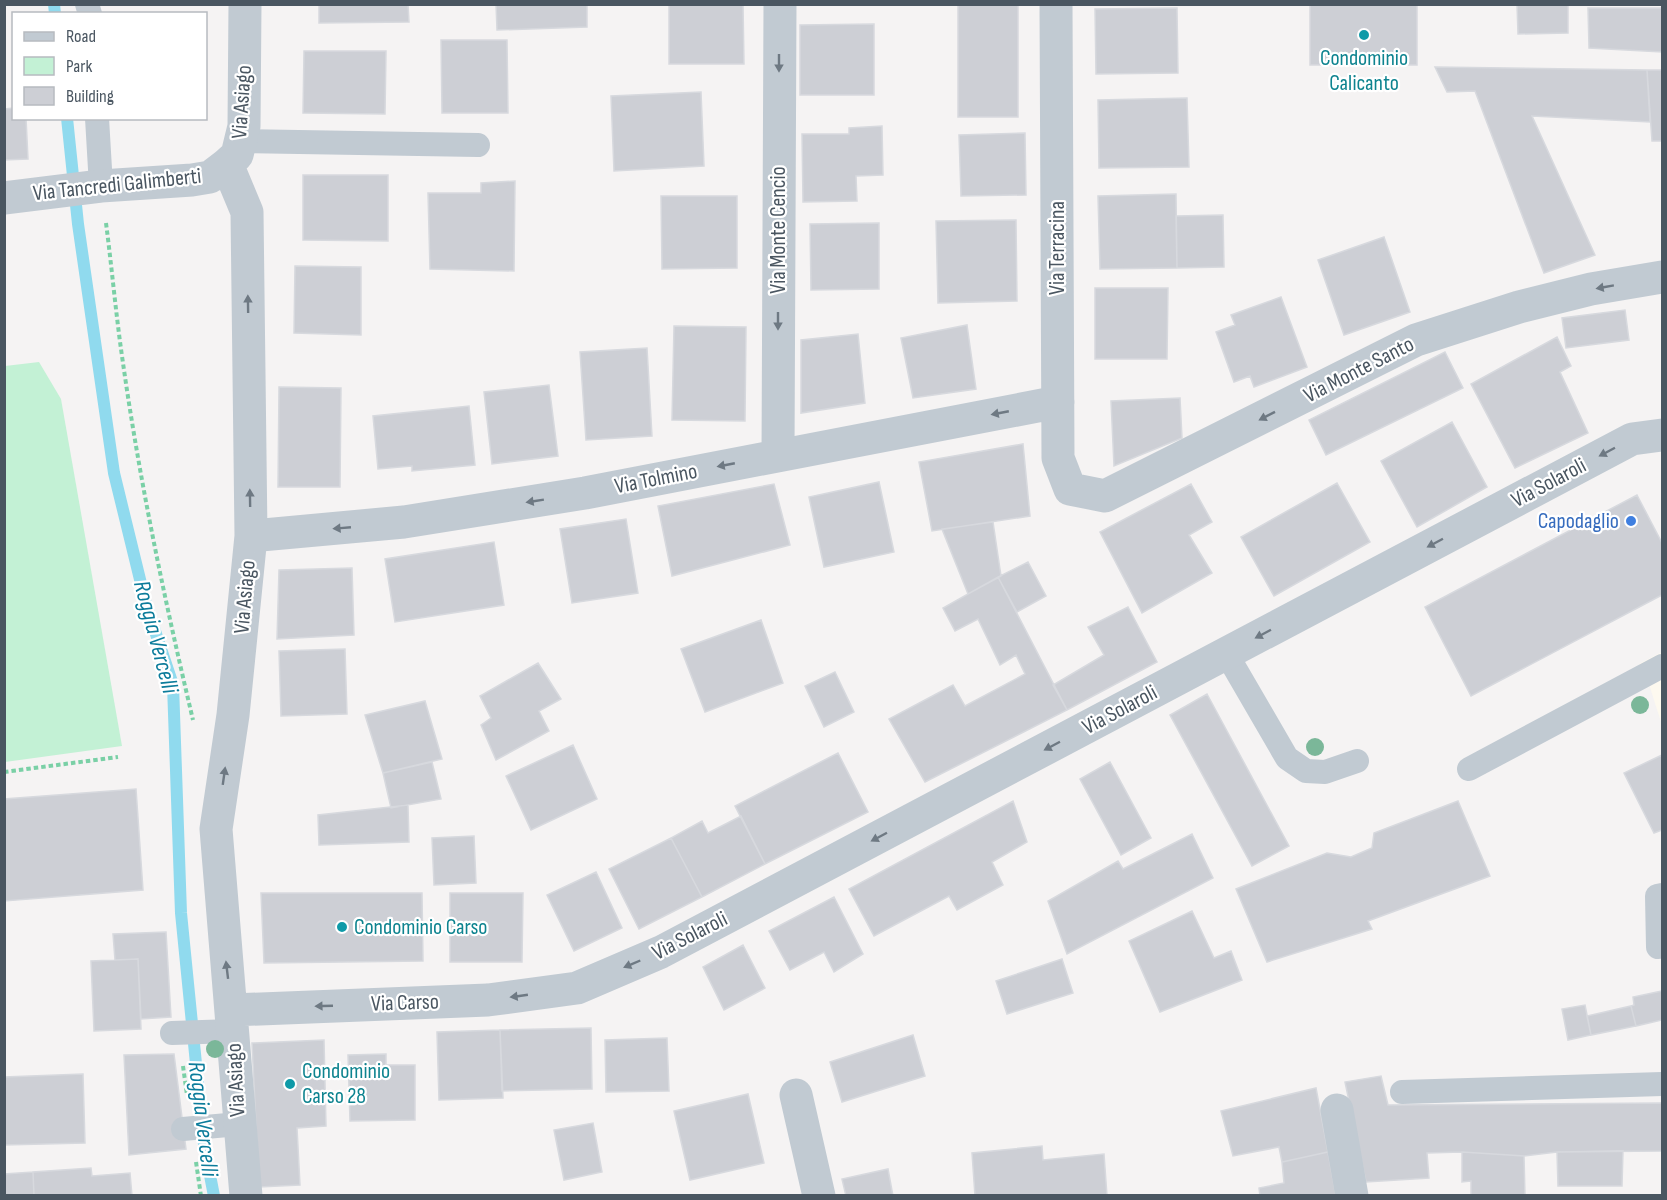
<svg xmlns="http://www.w3.org/2000/svg" width="1667" height="1200" font-family="'Sofia Sans Condensed',sans-serif">
	<style>
		.commercial { fill: #fdf9ef }
		.green { fill: #c3f1d5 }
		.lines { fill: none; stroke-linecap: round; stroke-linejoin: round }
		.stream { stroke: #90daee; stroke-width: 12 }
		.building { fill: #cdcfd5; stroke: #d7d9de; stroke-width: 1.5 }
		.path { stroke: #7ad0a6; stroke-width: 4; stroke-dasharray: 4.5 3; stroke-linecap: butt }
		.service { stroke: #c1cad2; stroke-width: 24 }
		.minor { stroke: #c1cad2; stroke-width: 33 }
		.tree { fill: #7bb799 }
		.oneway { fill: #6e7983 }
		.culture-dot { fill: #0f9aa8; stroke: #fff; stroke-width: 2 }
		.shop-dot { fill: #3f7fe0; stroke: #fff; stroke-width: 2 }
		.labels { text-anchor: middle; dominant-baseline: central; stroke-width: 4.5; stroke-linejoin: round; paint-order: stroke }
		.culture-label { font-size: 22px; fill: #0d838f; stroke: #fff; text-anchor: start }
		.street-label { font-size: 22px; fill: #4a5661; stroke: #fff }
		.shop-label { font-size: 22px; fill: #366cbe; stroke: #fff; text-anchor: end }
		.water-label { font-size: 24px; font-style: italic; fill: #0c7c9b; stroke: #fff }
	</style>
	<rect width="100%" height="100%" fill="#f5f3f3"/>
	<!-- commercial -->
	<path class="commercial" d="M1662 652V725L1646 675 1639 664Z"/>
	<!-- green -->
	<path class="green" d="M39 362 61 399 122 746 5 762V366Z"/>
	<g class="lines">
		<!-- stream -->
		<path class="stream" d="M54 4 55 14
			M67 118 78 224 114 473 146 604 173 685 181 913 204 1144 214 1196"/>
	</g>
	<!-- building -->
	<path class="building" d="M319 4H408L409 22 319 23Z
		M496 4H587V27L497 30Z
		M669 4H743L744 64H669Z
		M958 4H1018V117H958Z
		M1310 4H1417V65H1310Z
		M1517 4H1568V33L1518 34Z
		M1177 8 1178 73 1096 74 1095 9Z
		M1588 8H1662V52L1589 48Z
		M874 24V95H800V25Z
		M441 40H507L508 113H442Z
		M304 51H386L385 114 303 113Z
		M1435 67 1647 70 1650 122 1532 116 1595 255 1544 273 1475 91 1447 92Z
		M1647 70H1662V141H1652Z
		M701 92 704 166 614 171 611 96Z
		M1187 98 1189 167 1099 168 1098 100Z
		M14 108V118H26L28 159 4 160V109Z
		M882 126 883 175 856 176 857 201 803 202 802 134H849V128Z
		M1025 133 1026 195 961 196 959 135Z
		M303 175H388V241L303 240Z
		M515 181 514 271 430 269 428 193H481V183Z
		M1176 194 1177 268 1100 269 1098 196Z
		M661 196H737V268L662 269Z
		M1223 215 1224 267 1177 268 1176 216Z
		M1016 220 1017 301 938 303 936 221Z
		M879 223V289L811 290 810 224Z
		M1384 237 1410 312 1344 335 1318 260Z
		M295 266 361 267V335L294 333Z
		M1095 288H1168L1167 359H1095Z
		M1281 297 1307 367 1254 387 1250 376 1234 382 1216 332 1235 325 1231 315Z
		M1625 310 1629 340 1566 348 1562 318Z
		M967 325 976 389 913 398 901 338Z
		M674 326 746 327 745 421 672 420Z
		M858 334 865 403 801 413V340Z
		M1557 337 1571 366 1560 372 1588 433 1515 468 1471 384Z
		M647 348 652 436 586 440 580 352Z
		M1445 352 1463 388 1326 455 1309 420Z
		M549 385 558 456 492 464 484 392Z
		M279 387 341 388 340 487H278Z
		M1180 398 1182 438 1114 466 1111 401Z
		M469 406 475 465 412 471V466L378 469 373 416Z
		M1452 422 1487 487 1417 527 1381 461Z
		M1023 444 1030 516 932 531 919 462Z
		M879 482 894 552 824 567 809 497Z
		M1337 483 1370 542 1274 596 1241 537Z
		M774 484 790 545 672 576 658 506Z
		M1191 484 1212 522 1189 535 1212 573 1142 613 1100 532Z
		M1637 495 1662 543V595L1471 696 1425 607Z
		M626 519 638 593 572 603 560 529Z
		M993 522 1001 576 968 594 942 529Z
		M494 542 504 605 395 622 385 559Z
		M1028 562 1046 596 1017 612 998 577Z
		M352 568 354 635 277 639 279 570Z
		M998 577 1067 710 925 782 889 719 953 685 965 706 1025 674 1016 655 1000 665 978 619 955 631 943 608Z
		M1128 607 1157 662 1067 710 1053 685 1104 655 1088 627Z
		M761 620 783 683 705 712 681 649Z
		M345 649 347 714 281 716 279 651Z
		M538 663 561 699 539 711 549 731 496 760 481 725 491 718 480 696Z
		M835 672 854 712 824 727 805 686Z
		M1207 694 1289 846 1252 866 1170 715Z
		M425 701 442 759 383 773 365 715Z
		M573 745 597 799 531 830 506 776Z
		M838 753 868 812 765 864 735 806Z
		M1662 755V830L1654 833 1624 773Z
		M432 762 441 799 391 808 383 773Z
		M1110 762 1151 838 1121 855 1080 779Z
		M136 789 143 890 4 901V799Z
		M1013 801 1027 842 992 862 1003 885 957 910 949 896 874 936 849 889Z
		M1458 801 1490 876 1368 921 1372 929 1267 962 1236 889 1327 853 1351 857 1372 848 1374 833Z
		M408 805 409 842 319 845 318 815Z
		M741 816 765 864 702 897 671 838 702 821 708 833Z
		M1192 834 1213 878 1067 954 1048 901 1118 861 1123 869Z
		M474 836 476 883 434 885 432 838Z
		M671 838 702 897 639 929 609 869Z
		M596 872 622 928 574 951 547 895Z
		M261 893H422L423 961 264 963Z
		M450 893H523L522 962H450Z
		M834 897 863 954 834 972 824 952 790 970 769 931Z
		M1192 911 1214 958 1231 951 1242 980 1160 1012 1129 941Z
		M166 932 171 1017 141 1019 138 959 115 960 113 934Z
		M743 945 765 988 724 1010 703 967Z
		M138 959 141 1029 94 1031 91 961Z
		M1062 959 1073 993 1007 1014 996 981Z
		M1662 991V1020L1636 1026 1631 1006 1634 1005 1633 997Z
		M1585 1005 1591 1035 1568 1040 1562 1009Z
		M1631 1006 1636 1026 1591 1035 1587 1016Z
		M591 1028 592 1089 502 1091 500 1030Z
		M500 1030 503 1098 439 1100 437 1032Z
		M913 1035 925 1076 842 1102 830 1062Z
		M667 1038 669 1091 606 1092 605 1040Z
		M324 1040 326 1126 297 1128 300 1185 259 1187 252 1043Z
		M174 1054 186 1149 129 1155 124 1055Z
		M386 1054V1065H415V1120L350 1121 348 1055Z
		M83 1074 85 1143 4 1145V1077Z
		M1381 1076 1388 1105 1662 1103V1151L1557 1152 1524 1156 1462 1152 1427 1153 1429 1178 1366 1182 1345 1082Z
		M1316 1088 1328 1152 1282 1162 1279 1147 1233 1156 1221 1111Z
		M748 1094 764 1163 690 1180 674 1111Z
		M593 1123 602 1172 564 1180 554 1130Z
		M1042 1146 1043 1160 1104 1154 1107 1196H975L972 1153Z
		M1623 1151 1622 1186H1558L1557 1152Z
		M1328 1152 1336 1196H1260L1259 1188 1284 1183 1282 1162Z
		M1462 1152 1524 1156 1525 1196H1471V1181L1462 1182Z
		M91 1168 92 1176 130 1173 132 1196H34L33 1172Z
		M888 1169 893 1196H846L842 1179Z
		M33 1172 34 1196H4V1174Z"/>
	<g class="lines">
		<!-- path -->
		<path class="path" d="M106 223C112 269 116 316 123 363 140 483 165 602 193 720
			M4 772 118 757
			M183 1066 187 1095
			M196 1162 201 1196"/>
		<!-- service -->
		<path class="service" d="M87 4 90 14
			M97 118 101 186
			M242 141 478 145
			M1226 653 1287 758 1306 771 1325 772 1357 761
			M1469 769 1662 666
			M1658 947 1657 896 1662 895
			M172 1033 233 1031
			M1402 1092 1662 1084
			M183 1129 239 1124"/>
		<!-- minor -->
		<path class="minor" d="M1056 4 1058 458 1070 489 1105 496 1416 340 1519 307 1591 289 1662 277
			M227 164 247 212 251 536 233 715 216 829 246 1196
			M4 198 101 186 192 180 210 177 227 164 237 155 244 126 245 4
			M778 455 780 4
			M251 536 404 522 585 493 1058 402
			M232 1010 488 1000 577 988 661 952 1632 439 1662 435
			M796 1095 819 1196
			M1337 1110 1352 1196"/>
	</g>
	<!-- trees -->
	<g class="tree">
		<circle cx="1640" cy="705" r="9"/>
		<circle cx="1315" cy="747" r="9"/>
		<circle cx="215" cy="1049" r="9"/>
	</g>
	<!-- one-way arrows -->
	<defs><path id="oneway-solid" d="M-6-.8H1V-3.2L6.5 0L1 3.2V.8H-6Z" transform="scale(1.5)"/></defs>
	<g class="oneway">
		<use href="#oneway-solid" transform="translate(779 63) rotate(90)"/>
		<use href="#oneway-solid" transform="translate(1605 287) rotate(170)"/>
		<use href="#oneway-solid" transform="translate(248 304) rotate(-91)"/>
		<use href="#oneway-solid" transform="translate(778 321) rotate(90)"/>
		<use href="#oneway-solid" transform="translate(1000 413) rotate(169)"/>
		<use href="#oneway-solid" transform="translate(1267 416) rotate(153)"/>
		<use href="#oneway-solid" transform="translate(1607 452) rotate(152)"/>
		<use href="#oneway-solid" transform="translate(726 465) rotate(169)"/>
		<use href="#oneway-solid" transform="translate(250 498) rotate(-91)"/>
		<use href="#oneway-solid" transform="translate(535 501) rotate(171)"/>
		<use href="#oneway-solid" transform="translate(342 528) rotate(175)"/>
		<use href="#oneway-solid" transform="translate(1435 543) rotate(152)"/>
		<use href="#oneway-solid" transform="translate(1263 634) rotate(152)"/>
		<use href="#oneway-solid" transform="translate(1052 746) rotate(152)"/>
		<use href="#oneway-solid" transform="translate(224 776) rotate(-82)"/>
		<use href="#oneway-solid" transform="translate(879 837) rotate(152)"/>
		<use href="#oneway-solid" transform="translate(632 964) rotate(157)"/>
		<use href="#oneway-solid" transform="translate(227 970) rotate(-97)"/>
		<use href="#oneway-solid" transform="translate(519 996) rotate(172)"/>
		<use href="#oneway-solid" transform="translate(324 1006) rotate(178)"/>
	</g>
	<!-- markers -->
	<g class="culture-dot">
		<circle cx="1364" cy="35" r="6"/>
		<circle cx="342" cy="927" r="6"/>
		<circle cx="290" cy="1084" r="6"/>
	</g>
	<circle class="shop-dot" cx="1631" cy="521" r="6"/>
	<g class="labels">
		<!-- culture labels -->
		<g class="culture-label">
			<text x="1364" y="58" text-anchor="middle">Condominio<tspan x="1364" dy="25">Calicanto</tspan></text>
			<text x="354" y="927">Condominio Carso</text>
			<text x="302" y="1071">Condominio<tspan x="302" dy="25">Carso 28</tspan></text>
		</g>
		<!-- street labels -->
		<g class="street-label">
			<text transform="translate(242 102) rotate(-86)">Via Asiago</text>
			<text transform="translate(117 185) rotate(-6)">Via Tancredi Galimberti</text>
			<text transform="translate(778 230) rotate(-90)">Via Monte Cencio</text>
			<text transform="translate(1057 248) rotate(-90)">Via Terracina</text>
			<text transform="translate(1359 370) rotate(-27)">Via Monte Santo</text>
			<text transform="translate(656 479) rotate(-11)">Via Tolmino</text>
			<text transform="translate(1549 483) rotate(-28)">Via Solaroli</text>
			<text transform="translate(245 597) rotate(-85)">Via Asiago</text>
			<text transform="translate(1120 710) rotate(-28)">Via Solaroli</text>
			<text transform="translate(690 936) rotate(-27)">Via Solaroli</text>
			<text transform="translate(405 1003) rotate(-2)">Via Carso</text>
			<text transform="translate(236 1080) rotate(-93)">Via Asiago</text>
		</g>
		<!-- shop labels -->
		<g class="shop-label">
			<text x="1619" y="521">Capodaglio</text>
		</g>
		<!-- water labels -->
		<g class="water-label">
			<text transform="translate(156 637) rotate(75)">Roggia Vercelli</text>
			<text transform="translate(203 1119) rotate(83)">Roggia Vercelli</text>
		</g>
	</g>
	<!-- border -->
	<rect width="1667" height="1200" fill="none" stroke="#4a5661" stroke-width="12"/>
	<!-- legend -->
	<rect x="12" y="12" width="195" height="108" fill="#ffffff" stroke="#b7bbc0" stroke-width="1.5"/>
	<rect x="24" y="32" width="30" height="9" fill="#c1cad2" stroke="#b7bbc0" stroke-width="1.5"/>
	<text x="66" y="42" font-size="18" fill="#4a5661">Road</text>
	<rect x="24" y="57" width="30" height="18" fill="#c3f1d5" stroke="#b7bbc0" stroke-width="1.5"/>
	<text x="66" y="72" font-size="18" fill="#4a5661">Park</text>
	<rect x="24" y="87" width="30" height="18" fill="#cdcfd5" stroke="#b7bbc0" stroke-width="1.5"/>
	<text x="66" y="102" font-size="18" fill="#4a5661">Building</text>
</svg>
